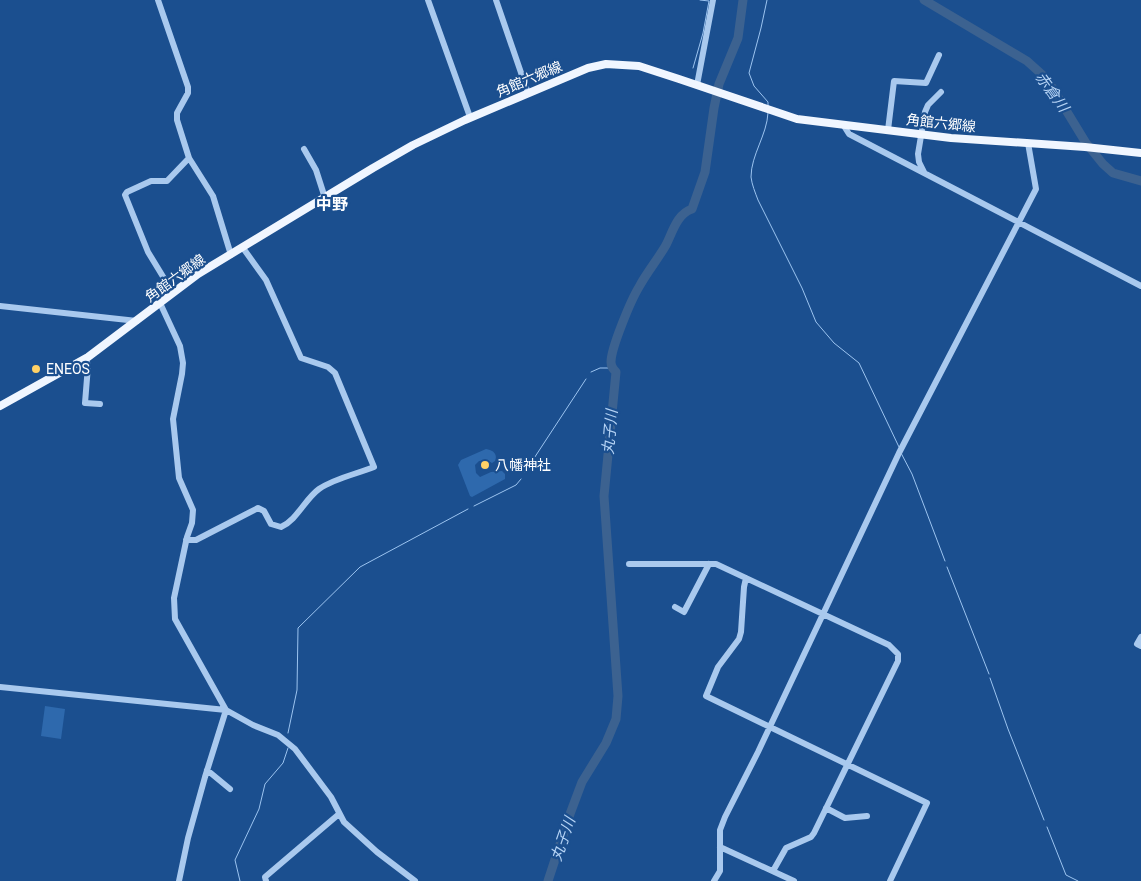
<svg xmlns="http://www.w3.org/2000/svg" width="1141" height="881" font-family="Roboto,'Noto Sans JP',sans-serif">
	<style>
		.green { fill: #2e69ad }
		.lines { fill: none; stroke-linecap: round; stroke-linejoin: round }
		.stream { stroke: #9cc4f0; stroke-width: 1 }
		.river { stroke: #3c6290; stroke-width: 9 }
		.minor { stroke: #a9c9ee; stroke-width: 6 }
		.major { stroke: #f0f6ff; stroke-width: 8 }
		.poi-dot { fill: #ffd166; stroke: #1b4f8f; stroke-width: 2 }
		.labels { text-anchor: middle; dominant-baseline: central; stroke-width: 4.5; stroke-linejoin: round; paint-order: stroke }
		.street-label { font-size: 14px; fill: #fff; stroke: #1b4f8f }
		.poi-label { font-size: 14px; fill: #fff; stroke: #1b4f8f; text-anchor: start }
		.water-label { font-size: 15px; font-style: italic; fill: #b5d3f5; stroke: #1b4f8f }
		.quarter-label { font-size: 16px; font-weight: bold; fill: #fff; stroke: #1b4f8f }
	</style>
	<rect width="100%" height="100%" fill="#1b4f8f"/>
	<!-- green -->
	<path class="green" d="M486 449C493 450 498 454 495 461L492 463 487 460 479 461 475 465 476 473 480 477 491 472 502 471 505 474V479L472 497 470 496 458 465 461 460Z
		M45 706 65 709 61 739 41 736Z"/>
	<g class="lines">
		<!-- stream -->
		<path class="stream" d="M767 0 761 28 749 73 754 86 768 102V106
			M693 68 703 33 709 1 700 0
			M768 113C767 135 751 155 751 177 752 185 755 192 758 200L802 288 816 322 834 343 859 363 899 447
			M591 372 600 368H612
			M901 453 912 474 945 561
			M525 472 586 379
			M474 506 516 485 521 479
			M947 567 989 674
			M990 678 1008 729 1044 820
			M288 733 297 690 298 628 360 567 468 509
			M1047 827 1066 875 1078 881
			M240 881 235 860 259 809 265 784 283 763 288 748"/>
		<!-- river -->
		<path class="river" d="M924 0 1027 61 1047 79 1086 143 1103 164 1113 173 1141 181
			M548 881 570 814 582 782 606 743 616 719 618 696 604 496 616 372C613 369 611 367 611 362 611 348 631 300 639 287 647 272 658 259 666 245 673 231 677 214 692 209L705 172 714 108 719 84 738 38 743 0"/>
		<!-- minor -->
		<path class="minor" d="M158 0 188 87V93L177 113V120L189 158 213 196 231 255
			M428 0 470 117
			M496 0 528 93
			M697 85 713 0
			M844 126 849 134 1141 286
			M888 130 894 81 926 83 939 55
			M304 149 316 170 325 198
			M924 172 919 162 918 154 925 112 928 105 941 92
			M173 293 148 252 125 195 127 192 151 181H167L189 158
			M160 303 180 346 183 363 182 374 173 419 179 478 193 510 192 523 187 537 174 598 175 619 226 710 205 777 188 838 179 881
			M0 306 137 321
			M86 359 88 366 85 403 100 404
			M186 540H196L258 508 264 511 271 524 281 527C297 520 305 499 319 489 335 478 357 474 374 467L335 373 328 367 301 358 266 280 243 248
			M629 564H716L889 645 898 654V661L814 833 811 837 786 848 773 871
			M746 578 744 587 741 632 739 639 718 667 706 696 927 803 890 881
			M675 607 684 612 709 564
			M1141 637 1137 644 1141 646
			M0 687 226 710 253 725 278 735 295 749 331 797 344 822 377 852 415 881
			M207 770 230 789
			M826 808 845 818 867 816
			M720 847 794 881
			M266 881 265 877 339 814
			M714 881 720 871V830L725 817 758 752 899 453 1036 189 1028 143"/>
		<!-- major -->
		<path class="major" d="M0 406 88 357 198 274 373 168 413 145 465 120 588 68 606 64 639 66 679 79 797 119 951 138 1085 147 1141 153"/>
	</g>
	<!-- markers -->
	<g class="poi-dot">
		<circle cx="36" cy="369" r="5"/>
		<circle cx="485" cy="465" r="5"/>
	</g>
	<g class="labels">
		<!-- street labels -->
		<g class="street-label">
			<text transform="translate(529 79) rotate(-23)">角館六郷線</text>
			<text transform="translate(941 123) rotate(6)">角館六郷線</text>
			<text transform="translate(175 278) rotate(-36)">角館六郷線</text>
		</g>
		<!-- poi labels -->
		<g class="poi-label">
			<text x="46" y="369">ENEOS</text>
			<text x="495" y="465">八幡神社</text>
		</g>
		<!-- water labels -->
		<g class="water-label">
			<text transform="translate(1052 92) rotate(54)">赤倉川</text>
			<text transform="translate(610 432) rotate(-85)">丸子川</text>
			<text transform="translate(563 839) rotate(-71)">丸子川</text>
		</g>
		<!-- quarter labels -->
		<g class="quarter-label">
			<text x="332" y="204">中野</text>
		</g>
	</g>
</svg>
